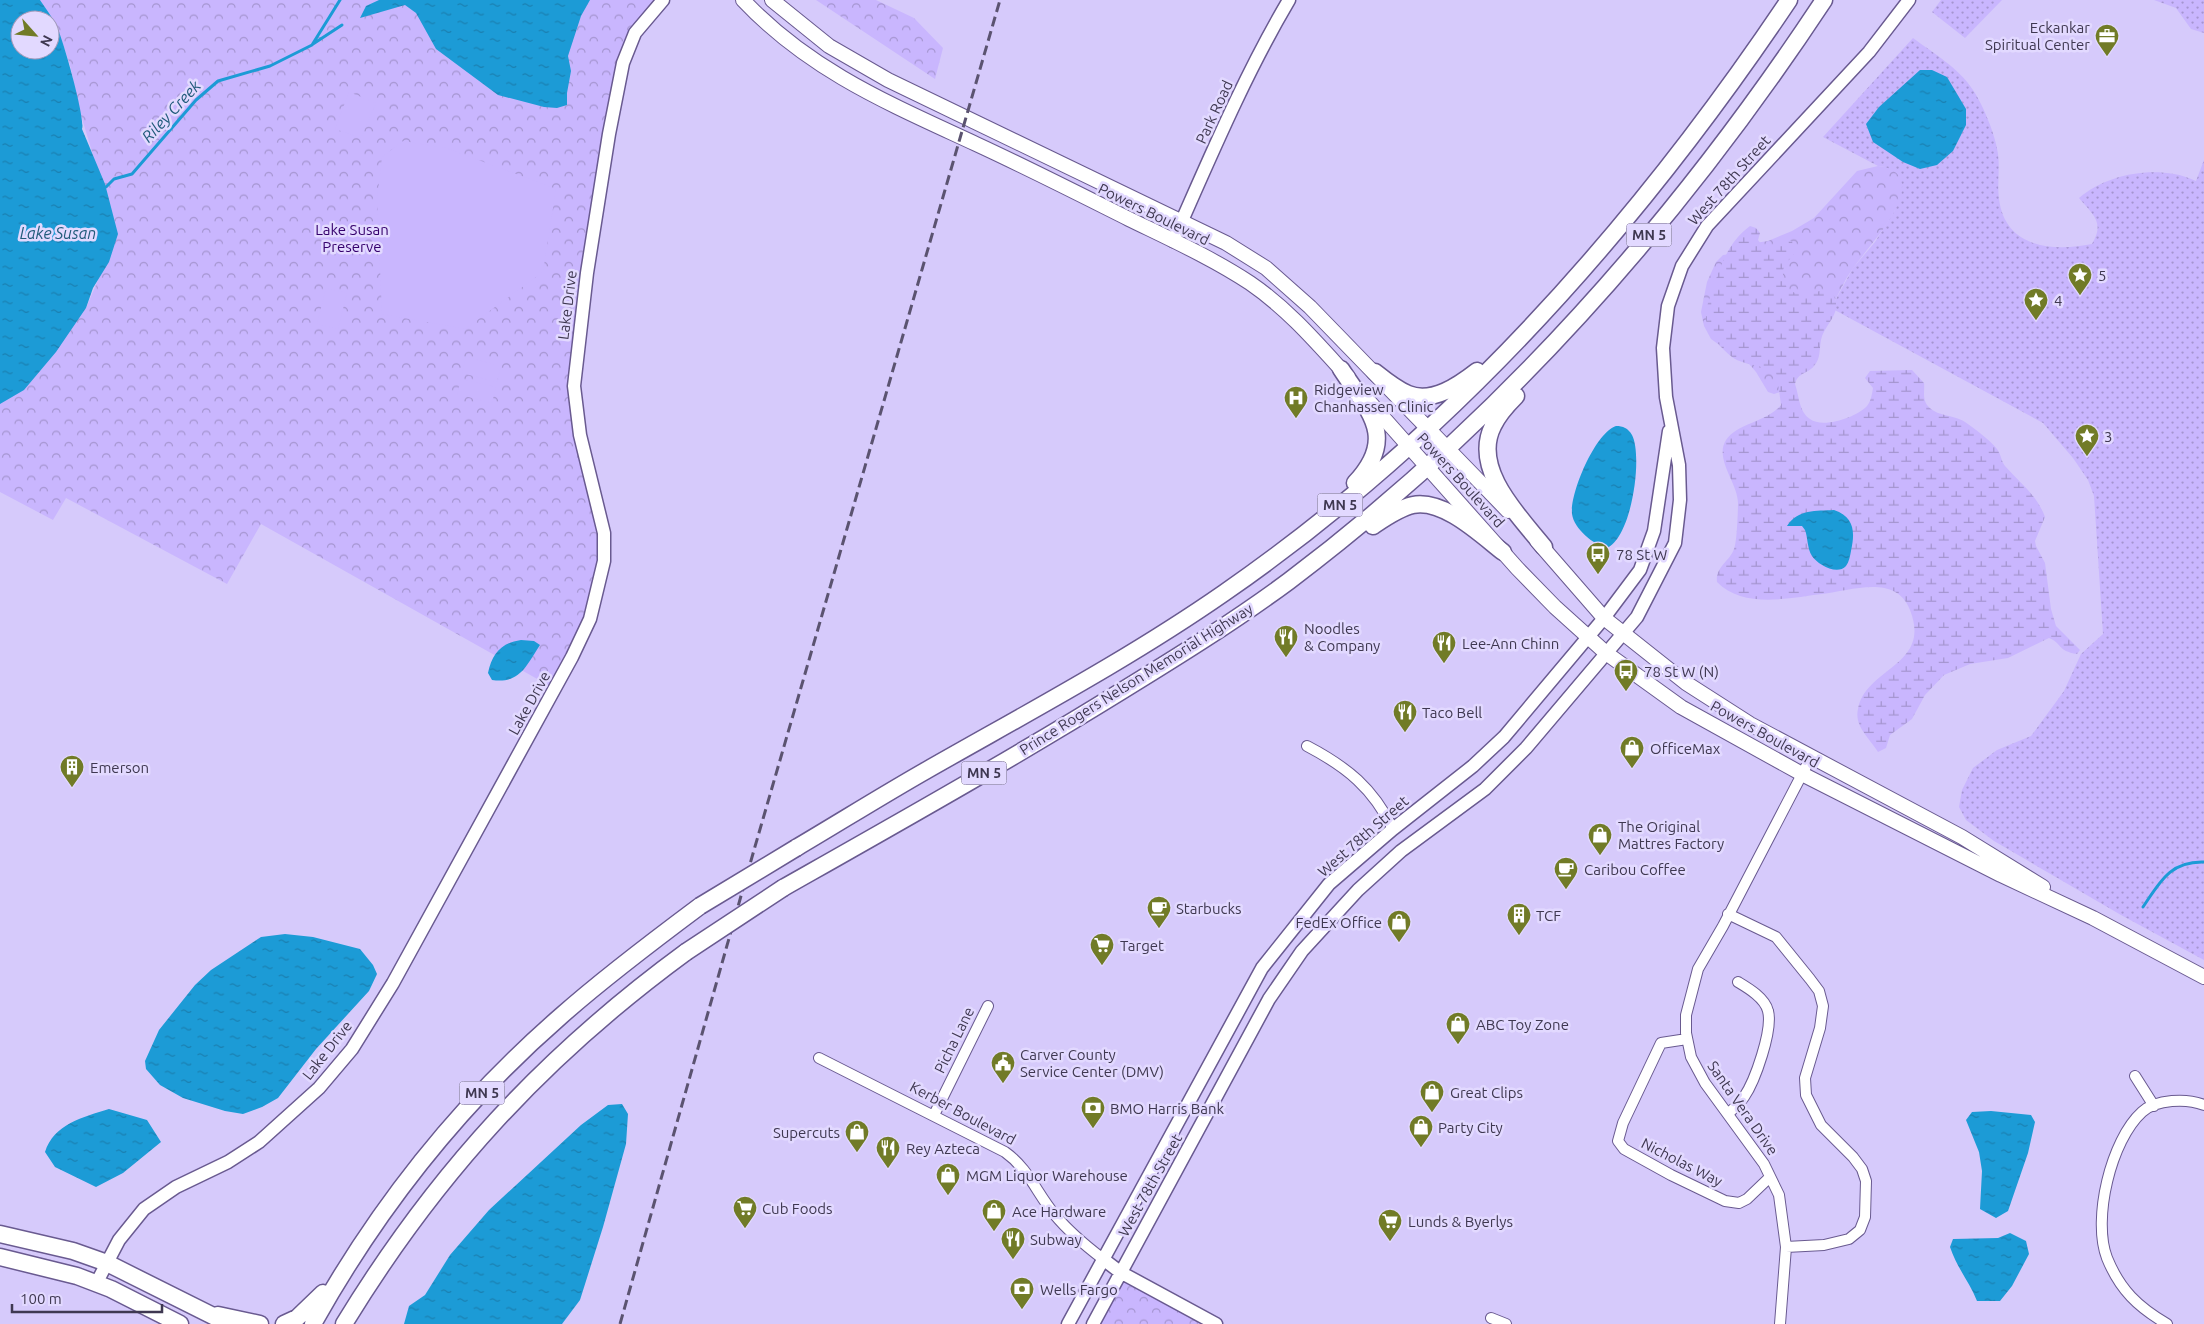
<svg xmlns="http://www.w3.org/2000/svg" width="2204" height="1324" font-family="Ubuntu,sans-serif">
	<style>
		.grass { fill: url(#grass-dots) }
		.forest { fill: url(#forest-crowns) }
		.wetland { fill: url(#wetland-marsh) }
		.pitch { fill: #c9b6fe }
		.water { fill: url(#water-ripples); fill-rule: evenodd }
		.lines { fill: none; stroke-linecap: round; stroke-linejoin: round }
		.stream { stroke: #1c9bd6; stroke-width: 3 }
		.minor-casing { stroke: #695a90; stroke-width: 12 }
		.tertiary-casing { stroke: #695a90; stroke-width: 15 }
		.secondary-casing { stroke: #695a90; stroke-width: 16 }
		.primary-casing { stroke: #695a90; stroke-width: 19 }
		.minor { stroke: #fff; stroke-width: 10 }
		.tertiary { stroke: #fff; stroke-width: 12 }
		.secondary { stroke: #fff; stroke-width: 14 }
		.primary { stroke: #fff; stroke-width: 16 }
		.rail { stroke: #5b5370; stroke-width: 3; stroke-dasharray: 10 5; stroke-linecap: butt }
		.primary-bridge-casing { stroke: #695a90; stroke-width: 19; stroke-linecap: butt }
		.primary-bridge { stroke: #fff; stroke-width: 16 }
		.labels { text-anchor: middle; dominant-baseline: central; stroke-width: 5; stroke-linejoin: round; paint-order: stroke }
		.shield { fill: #e2d9ff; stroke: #706885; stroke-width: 1 }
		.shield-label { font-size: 14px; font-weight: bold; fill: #3f3851 }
		.poi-label { font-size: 15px; fill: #3f3851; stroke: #e2d9ff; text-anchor: start }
		.street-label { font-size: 15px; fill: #3f3851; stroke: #e2d9ff }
		.park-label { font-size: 15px; fill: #35006c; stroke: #e2d9ff }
		.water-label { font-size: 16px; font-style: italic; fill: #215b7b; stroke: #e2d9ff }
	</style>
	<defs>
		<pattern id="grass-dots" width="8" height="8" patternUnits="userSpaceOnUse" patternTransform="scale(1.25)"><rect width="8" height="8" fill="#c9b6fe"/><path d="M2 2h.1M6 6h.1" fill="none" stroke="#a595d0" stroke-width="1.8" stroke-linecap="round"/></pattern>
		<pattern id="forest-crowns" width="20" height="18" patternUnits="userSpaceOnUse" patternTransform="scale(1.25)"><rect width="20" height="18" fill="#c9b6fe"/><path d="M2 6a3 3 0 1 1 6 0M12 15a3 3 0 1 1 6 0" fill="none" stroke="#a595d0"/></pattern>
		<pattern id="wetland-marsh" width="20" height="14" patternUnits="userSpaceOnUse" patternTransform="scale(1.25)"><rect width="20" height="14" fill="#c9b6fe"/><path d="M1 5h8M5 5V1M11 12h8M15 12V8" fill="none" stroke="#a595d0"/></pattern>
		<pattern id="water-ripples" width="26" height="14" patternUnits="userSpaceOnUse" patternTransform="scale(1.25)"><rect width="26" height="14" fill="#1c9bd6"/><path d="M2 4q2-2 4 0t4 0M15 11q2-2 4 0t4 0" fill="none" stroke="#1a7fb0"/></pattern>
	</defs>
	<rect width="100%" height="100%" fill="#d6cafb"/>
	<!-- grass -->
	<path class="grass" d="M1941 0H2002L1965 38 1932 12Z
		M2154 0H2204V33L2191 29 2176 8Z
		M1913 38C1933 53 1959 68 1973 90 1983 105 1996 136 1998 154 2000 169 1997 184 1999 199 2005 248 2053 252 2092 244 2105 222 2093 215 2079 198 2103 177 2142 168 2174 174 2181 175 2189 178 2196 181L2204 160V960L2121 915 1994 841 1966 820 1959 807 1962 790 1973 768 1997 750 2031 736 2064 691 2081 654 2103 634 2094 496 2088 480 2073 458 2043 423 1831 308 1853 268 1875 242 1895 210 1885 167 1878 166 1823 137Z"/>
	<!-- forest -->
	<path class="forest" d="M40 0H663L623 63 574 386 604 533 590 619 555 689 261 524 227 584 66 498 53 520 0 492V403L86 308 98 280 93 155 80 112 70 65 57 27Z
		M816 0H876L914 18 943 48 935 79Z
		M1878 166C1889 167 1901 172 1902 185 1904 211 1865 250 1852 270 1845 279 1841 290 1835 300 1818 331 1798 361 1780 392L1774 394 1768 392 1756 372 1744 358 1727 346 1718 344 1711 339 1704 326 1701 312 1707 282 1716 262 1723 255 1738 253 1755 243 1768 241 1792 231 1814 218 1857 171Z
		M1120 1272 1216 1324H1092Z"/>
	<!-- wetland -->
	<path class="wetland" d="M1750 226 1756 228 1760 233 1758 240 1761 244 1768 247 1783 241H1791L1797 248C1794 256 1788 260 1784 267 1782 272 1783 278 1785 283 1794 303 1816 289 1830 290 1847 312 1824 323 1821 340 1819 350 1821 358 1814 366 1808 374 1798 372 1795 384 1799 395 1799 412 1810 419 1823 429 1857 417 1867 406 1871 401 1872 394 1873 388L1865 378 1870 371 1912 370 1924 383C1925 390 1922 398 1927 405 1936 417 1953 414 1965 422 1975 429 1989 439 1997 449 2001 454 2001 461 2005 466 2020 483 2037 495 2045 517L2035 541 2036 546 2045 563 2051 609 2056 626 2080 650 2077 654C2057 651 2062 643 2049 638L2008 658 1970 664 1944 675 1925 695 1912 719 1890 735 1886 748 1878 752C1869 738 1854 726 1858 709 1866 667 1932 666 1910 610 1896 573 1850 591 1822 594 1789 598 1743 609 1717 582 1715 567 1730 561 1734 549 1737 543 1738 510 1738 503 1738 483 1714 459 1726 440 1737 423 1767 422 1781 405L1777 375C1764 363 1746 367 1732 357 1721 348 1708 335 1706 320 1705 310 1709 300 1712 291 1720 267 1728 242 1750 226Z"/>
	<!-- pitch -->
	<path class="pitch" d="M349 92 376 103 361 138 335 129Z
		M403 141 446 148 556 189 543 272 465 329 382 314 377 200 382 157Z
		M326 288 347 293 338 329 317 324Z
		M466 357 501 366 497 382 462 373Z
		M461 379 496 387 492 403 457 394Z"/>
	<!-- water -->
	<path class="water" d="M0 0H40C46 9 53 18 57 27 63 39 86 120 82 129L105 184 118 234 109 262 93 288 86 308 56 352 24 390 0 404ZM20 20H50V50H20Z
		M379 0H590L581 16 568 56 571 71 567 93V105L557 108 544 107 498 95 436 49 416 13 405 5 360 18 366 6Z
		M1920 70H1932L1947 77 1966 109V125L1953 151 1937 165 1920 169 1903 162 1873 142 1866 124 1879 107Z
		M1616 426C1623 426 1628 428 1632 435 1643 456 1632 537 1607 548 1594 545 1574 529 1572 514 1570 493 1595 433 1616 426Z
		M1834 510C1855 517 1855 533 1851 551 1850 556 1849 562 1846 566 1837 576 1817 564 1812 556 1807 548 1808 538 1805 530L1802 526H1787C1798 509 1816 511 1834 510Z
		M521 640 534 641 540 645C526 666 520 684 492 680L488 673C492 654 501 643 521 640Z
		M285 934 313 937 360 949 373 965 377 974 369 991 316 1049 278 1098 262 1107 243 1114 225 1111 183 1098 160 1085 146 1069 145 1061 159 1030 195 985 211 970 261 937Z
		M622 1104 628 1114 626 1144 603 1227 580 1300 562 1324H404L409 1306 425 1295 450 1255 489 1210 581 1125 608 1105Z
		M109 1109 147 1120 161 1142 123 1173 96 1187 55 1167 45 1152C54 1124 83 1117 109 1109Z
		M1991 1111 2031 1115 2035 1122 2028 1153 2008 1211 1996 1218 1980 1209 1982 1171 1979 1152 1966 1120 1972 1112Z
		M2010 1233 2026 1241 2029 1254 2012 1286 2000 1301H1977C1969 1281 1957 1268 1950 1247L1953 1239 1998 1238Z"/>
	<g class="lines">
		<!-- stream -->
		<path class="stream" d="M313 44 342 25
			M103 187H106L114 179 132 174 196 100 218 81 270 66 312 45 340 0
			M2143 907C2160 882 2170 861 2204 862"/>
		<defs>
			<path id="minor" d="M1307 746C1347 767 1373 788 1393 829
				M1728 914 1776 937 1810 979 1819 991 1823 1006 1820 1028 1805 1078 1806 1095 1821 1125 1853 1157 1862 1169 1866 1181 1865 1217 1860 1230 1849 1239 1824 1245 1786 1247
				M1687 1039 1661 1043 1623 1123 1618 1141 1624 1149 1671 1175 1725 1201 1739 1203 1747 1199 1770 1177
				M819 1058 1005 1152C1029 1169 1037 1194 1055 1215 1069 1232 1086 1246 1103 1259
				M2135 1076 2154 1106
				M1728 1114C1733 1109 1740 1103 1744 1097 1755 1081 1773 1030 1768 1011 1765 998 1748 988 1738 982
				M934 1115 988 1006
				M1491 1318 1506 1324
				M1780 1324 1786 1247 1779 1195 1764 1164 1705 1083 1691 1057 1686 1033V1015L1698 969 1723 926 1811 757
				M2167 1324C2138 1307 2120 1290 2107 1258 2092 1219 2111 1140 2142 1112 2156 1099 2187 1098 2204 1105"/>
			<path id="tertiary" d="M1173 241C1209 160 1244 76 1289 0
				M1103 1259 1120 1272 1216 1324
				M96 1284 119 1240 144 1209 176 1187 228 1162 259 1142 319 1088 352 1049 393 983 572 657 590 619 604 561V533L580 435 574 386 587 273 609 134 623 63 635 33 663 0
				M1068 1324 1262 968 1329 884 1393 829 1473 766 1504 737 1604 618 1640 570 1654 531 1669 431
				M1093 1324 1269 999 1302 951 1358 890 1401 851 1485 789 1526 748 1637 617 1675 543 1680 500 1679 465 1666 397 1663 348 1668 306 1682 266 1707 226 1869 52 1909 0"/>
			<path id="secondary" d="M743 0C810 71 890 104 976 144 1028 168 1079 194 1129 219 1170 239 1212 258 1250 283 1288 309 1317 343 1348 377
				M772 0 829 46 888 80 1226 243 1266 268 1310 307 1508 511
				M1365 397 1517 568 1555 607 1606 653 1681 707 1802 774 2001 875 2093 918 2204 977
				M1537 541 1604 618 1686 683 1750 724 1962 837 2043 887"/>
			<path id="primary" d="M1341 369C1369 412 1398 437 1355 483
				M1375 372C1385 380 1396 389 1408 394 1432 404 1459 385 1477 371
				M1516 396C1507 405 1498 415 1493 426 1471 469 1520 517 1544 547
				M1373 526C1385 518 1399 508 1413 505 1444 499 1481 535 1503 552
				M796 848C840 822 883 795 927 770 1027 713 1129 659 1224 593 1451 436 1636 228 1789 0
				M783 888C896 824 1010 760 1120 692 1177 657 1235 621 1289 581 1501 421 1678 221 1824 0
				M0 1234 73 1251 107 1263 229 1324
				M0 1257 77 1276 111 1289 180 1324
				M218 1315 260 1324
				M284 1324 297 1318 323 1293
				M313 1324C377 1209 461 1103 561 1016 605 977 653 941 700 906
				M344 1324C436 1173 544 1056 686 952"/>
		</defs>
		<!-- minor casing -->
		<use href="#minor" class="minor-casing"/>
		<!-- tertiary casing -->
		<use href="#tertiary" class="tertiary-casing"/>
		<!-- secondary casing -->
		<use href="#secondary" class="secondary-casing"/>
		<!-- primary casing -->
		<use href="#primary" class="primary-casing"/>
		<!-- minor -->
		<use href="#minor" class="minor"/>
		<!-- tertiary -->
		<use href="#tertiary" class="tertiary"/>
		<!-- secondary -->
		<use href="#secondary" class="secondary"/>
		<!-- primary -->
		<use href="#primary" class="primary"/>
		<!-- rail -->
		<path class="rail" d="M620 1324 754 850 1000 0"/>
		<defs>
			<path id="primary-bridge" d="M700 906 796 848
				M686 952 783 888"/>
		</defs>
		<!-- primary-bridge casing -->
		<use href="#primary-bridge" class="primary-bridge-casing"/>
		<!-- primary-bridge -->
		<use href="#primary-bridge" class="primary-bridge"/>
	</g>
	<!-- icons -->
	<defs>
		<symbol id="office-pin" viewBox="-11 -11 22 30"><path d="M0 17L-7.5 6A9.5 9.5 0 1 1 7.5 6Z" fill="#717b27" stroke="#e2d9ff"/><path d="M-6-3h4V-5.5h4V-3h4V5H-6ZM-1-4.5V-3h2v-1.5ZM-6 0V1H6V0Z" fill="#fff"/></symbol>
		<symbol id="sight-pin" viewBox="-11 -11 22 30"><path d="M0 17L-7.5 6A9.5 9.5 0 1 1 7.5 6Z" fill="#717b27" stroke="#e2d9ff"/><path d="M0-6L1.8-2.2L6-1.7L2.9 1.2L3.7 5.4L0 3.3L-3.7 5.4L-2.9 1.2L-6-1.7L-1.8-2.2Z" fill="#fff"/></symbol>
		<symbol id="hospital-pin" viewBox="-11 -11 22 30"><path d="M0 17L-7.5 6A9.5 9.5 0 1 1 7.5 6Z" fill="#717b27" stroke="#e2d9ff"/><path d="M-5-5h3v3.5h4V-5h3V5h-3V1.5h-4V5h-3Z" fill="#fff"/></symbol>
		<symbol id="bus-pin" viewBox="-11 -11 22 30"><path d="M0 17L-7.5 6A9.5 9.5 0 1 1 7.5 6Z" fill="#717b27" stroke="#e2d9ff"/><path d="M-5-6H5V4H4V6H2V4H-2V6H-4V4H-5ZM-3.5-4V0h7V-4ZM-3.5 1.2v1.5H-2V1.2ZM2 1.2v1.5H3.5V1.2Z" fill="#fff"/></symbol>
		<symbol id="restaurant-pin" viewBox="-11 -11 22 30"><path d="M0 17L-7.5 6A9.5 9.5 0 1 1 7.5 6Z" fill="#717b27" stroke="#e2d9ff"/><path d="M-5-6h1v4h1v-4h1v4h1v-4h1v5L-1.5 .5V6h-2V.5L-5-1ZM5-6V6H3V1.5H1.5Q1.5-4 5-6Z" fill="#fff"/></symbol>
		<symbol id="shop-pin" viewBox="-11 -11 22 30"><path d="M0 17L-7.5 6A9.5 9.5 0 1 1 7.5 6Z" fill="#717b27" stroke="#e2d9ff"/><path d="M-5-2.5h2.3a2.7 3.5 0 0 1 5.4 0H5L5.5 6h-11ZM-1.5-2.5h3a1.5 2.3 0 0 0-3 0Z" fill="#fff"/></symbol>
		<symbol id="building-pin" viewBox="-11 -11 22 30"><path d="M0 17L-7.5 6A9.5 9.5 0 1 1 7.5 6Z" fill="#717b27" stroke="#e2d9ff"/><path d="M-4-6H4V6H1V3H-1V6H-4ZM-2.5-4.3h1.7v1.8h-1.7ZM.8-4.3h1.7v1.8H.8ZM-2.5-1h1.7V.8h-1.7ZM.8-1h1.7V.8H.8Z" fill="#fff"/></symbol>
		<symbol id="cafe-pin" viewBox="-11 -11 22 30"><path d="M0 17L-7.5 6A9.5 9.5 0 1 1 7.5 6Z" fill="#717b27" stroke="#e2d9ff"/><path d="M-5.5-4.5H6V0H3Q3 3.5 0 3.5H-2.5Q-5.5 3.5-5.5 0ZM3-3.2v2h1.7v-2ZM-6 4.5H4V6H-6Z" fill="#fff"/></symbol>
		<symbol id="supermarket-pin" viewBox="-11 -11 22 30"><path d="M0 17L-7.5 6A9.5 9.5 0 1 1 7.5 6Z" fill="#717b27" stroke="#e2d9ff"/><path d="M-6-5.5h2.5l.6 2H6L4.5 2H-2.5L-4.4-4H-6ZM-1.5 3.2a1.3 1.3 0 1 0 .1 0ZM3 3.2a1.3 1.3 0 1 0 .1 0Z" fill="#fff"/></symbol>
		<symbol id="civic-pin" viewBox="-11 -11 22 30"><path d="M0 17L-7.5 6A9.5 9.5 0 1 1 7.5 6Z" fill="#717b27" stroke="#e2d9ff"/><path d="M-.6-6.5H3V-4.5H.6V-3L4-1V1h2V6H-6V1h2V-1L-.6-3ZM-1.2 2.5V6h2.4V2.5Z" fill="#fff"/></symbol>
		<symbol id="bank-pin" viewBox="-11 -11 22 30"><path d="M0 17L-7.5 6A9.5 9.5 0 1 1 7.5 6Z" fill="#717b27" stroke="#e2d9ff"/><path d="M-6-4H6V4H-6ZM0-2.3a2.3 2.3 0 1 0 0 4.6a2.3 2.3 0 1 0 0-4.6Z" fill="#fff"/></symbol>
	</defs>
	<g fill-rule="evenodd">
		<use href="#office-pin" x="2093" y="22" width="28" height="38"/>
		<use href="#sight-pin" x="2066" y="261" width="28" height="38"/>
		<use href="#sight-pin" x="2022" y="286" width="28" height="38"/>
		<use href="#hospital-pin" x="1282" y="384" width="28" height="38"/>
		<use href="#sight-pin" x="2073" y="422" width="28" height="38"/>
		<use href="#bus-pin" x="1584" y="540" width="28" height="38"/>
		<use href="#restaurant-pin" x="1272" y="623" width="28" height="38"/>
		<use href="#restaurant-pin" x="1430" y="629" width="28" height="38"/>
		<use href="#bus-pin" x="1612" y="657" width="28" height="38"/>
		<use href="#restaurant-pin" x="1391" y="698" width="28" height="38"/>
		<use href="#shop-pin" x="1618" y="734" width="28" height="38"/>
		<use href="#building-pin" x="58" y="753" width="28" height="38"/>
		<use href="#shop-pin" x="1586" y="821" width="28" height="38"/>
		<use href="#cafe-pin" x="1552" y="855" width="28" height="38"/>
		<use href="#cafe-pin" x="1145" y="894" width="28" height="38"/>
		<use href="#building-pin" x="1505" y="901" width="28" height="38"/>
		<use href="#shop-pin" x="1385" y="908" width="28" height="38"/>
		<use href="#supermarket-pin" x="1088" y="931" width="28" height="38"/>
		<use href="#shop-pin" x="1444" y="1010" width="28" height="38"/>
		<use href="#civic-pin" x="989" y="1049" width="28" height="38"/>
		<use href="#shop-pin" x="1418" y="1078" width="28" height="38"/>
		<use href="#bank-pin" x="1079" y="1094" width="28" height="38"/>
		<use href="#shop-pin" x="1407" y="1113" width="28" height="38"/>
		<use href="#shop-pin" x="843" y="1118" width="28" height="38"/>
		<use href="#restaurant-pin" x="874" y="1134" width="28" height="38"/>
		<use href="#shop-pin" x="934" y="1161" width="28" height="38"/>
		<use href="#supermarket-pin" x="731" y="1194" width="28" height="38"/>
		<use href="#shop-pin" x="980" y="1197" width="28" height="38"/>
		<use href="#supermarket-pin" x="1376" y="1207" width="28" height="38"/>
		<use href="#restaurant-pin" x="999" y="1225" width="28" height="38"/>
		<use href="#bank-pin" x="1008" y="1275" width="28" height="38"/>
	</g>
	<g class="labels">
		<!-- shield labels -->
		<g class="shield">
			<rect x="1626.5" y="223.5" width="45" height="23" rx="4"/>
			<rect x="1317.5" y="493.5" width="45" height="23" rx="4"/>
			<rect x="961.5" y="761.5" width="45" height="23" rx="4"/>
			<rect x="459.5" y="1081.5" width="45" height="23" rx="4"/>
		</g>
		<g class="shield-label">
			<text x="1649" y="235">MN 5</text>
			<text x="1340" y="505">MN 5</text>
			<text x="984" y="773">MN 5</text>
			<text x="482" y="1093">MN 5</text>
		</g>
		<!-- poi labels -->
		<g class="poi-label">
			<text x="2090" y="27" text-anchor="end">Eckankar<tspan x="2090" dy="17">Spiritual Center</tspan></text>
			<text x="2098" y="275">5</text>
			<text x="2054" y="300">4</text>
			<text x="1314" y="389">Ridgeview<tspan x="1314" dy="17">Chanhassen Clinic</tspan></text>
			<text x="2104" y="436">3</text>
			<text x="1616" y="554">78 St W</text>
			<text x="1304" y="628">Noodles<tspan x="1304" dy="17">&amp; Company</tspan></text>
			<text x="1462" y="643">Lee-Ann Chinn</text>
			<text x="1644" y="671">78 St W (N)</text>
			<text x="1422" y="712">Taco Bell</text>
			<text x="1650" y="748">OfficeMax</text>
			<text x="90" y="767">Emerson</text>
			<text x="1618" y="826">The Original<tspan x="1618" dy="17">Mattres Factory</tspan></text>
			<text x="1584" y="869">Caribou Coffee</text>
			<text x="1176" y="908">Starbucks</text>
			<text x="1536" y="915">TCF</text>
			<text x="1382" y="922" text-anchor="end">FedEx Office</text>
			<text x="1120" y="945">Target</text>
			<text x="1476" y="1024">ABC Toy Zone</text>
			<text x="1020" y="1054">Carver County<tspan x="1020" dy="17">Service Center (DMV)</tspan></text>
			<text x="1450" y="1092">Great Clips</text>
			<text x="1110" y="1108">BMO Harris Bank</text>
			<text x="1438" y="1127">Party City</text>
			<text x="840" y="1132" text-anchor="end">Supercuts</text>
			<text x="906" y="1148">Rey Azteca</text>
			<text x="966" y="1175">MGM Liquor Warehouse</text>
			<text x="762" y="1208">Cub Foods</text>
			<text x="1012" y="1211">Ace Hardware</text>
			<text x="1408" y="1221">Lunds &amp; Byerlys</text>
			<text x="1030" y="1239">Subway</text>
			<text x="1040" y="1289">Wells Fargo</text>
		</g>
		<!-- street labels -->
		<g class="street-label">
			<text transform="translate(1214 112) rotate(-65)">Park Road</text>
			<text transform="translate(1729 180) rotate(-48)">West 78th Street</text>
			<text transform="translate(1154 214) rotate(26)">Powers Boulevard</text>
			<text transform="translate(567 305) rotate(-83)">Lake Drive</text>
			<text transform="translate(1461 480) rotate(48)">Powers Boulevard</text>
			<text transform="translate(1136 679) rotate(-32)">Prince Rogers Nelson Memorial Highway</text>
			<text transform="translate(529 703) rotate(-61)">Lake Drive</text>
			<text transform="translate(1765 734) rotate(29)">Powers Boulevard</text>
			<text transform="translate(1363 836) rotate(-41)">West 78th Street</text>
			<text transform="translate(954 1040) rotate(-64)">Picha Lane</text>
			<text transform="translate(327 1050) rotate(-52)">Lake Drive</text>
			<text transform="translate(1743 1108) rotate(55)">Santa Vera Drive</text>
			<text transform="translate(963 1113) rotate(28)">Kerber Boulevard</text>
			<text transform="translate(1682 1162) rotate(27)">Nicholas Way</text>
			<text transform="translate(1150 1185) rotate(-61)">West 78th Street</text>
		</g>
		<!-- park labels -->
		<g class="park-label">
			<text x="352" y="229">Lake Susan<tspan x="352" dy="17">Preserve</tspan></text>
		</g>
		<!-- water labels -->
		<g class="water-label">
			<text transform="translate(171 111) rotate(-47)">Riley Creek</text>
			<text x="58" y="233">Lake Susan</text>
		</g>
	</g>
	<!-- north arrow -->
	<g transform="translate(35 35) rotate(117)"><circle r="24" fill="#e2d9ff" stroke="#a199b9"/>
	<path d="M0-4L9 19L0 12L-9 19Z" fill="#717b27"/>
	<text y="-8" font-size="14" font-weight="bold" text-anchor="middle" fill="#3f3851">N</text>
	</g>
	<!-- scale -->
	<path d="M12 1304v8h150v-8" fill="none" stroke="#3f3851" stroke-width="2.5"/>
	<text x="20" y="1304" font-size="15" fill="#3f3851" stroke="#e2d9ff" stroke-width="4" paint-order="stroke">100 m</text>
</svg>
